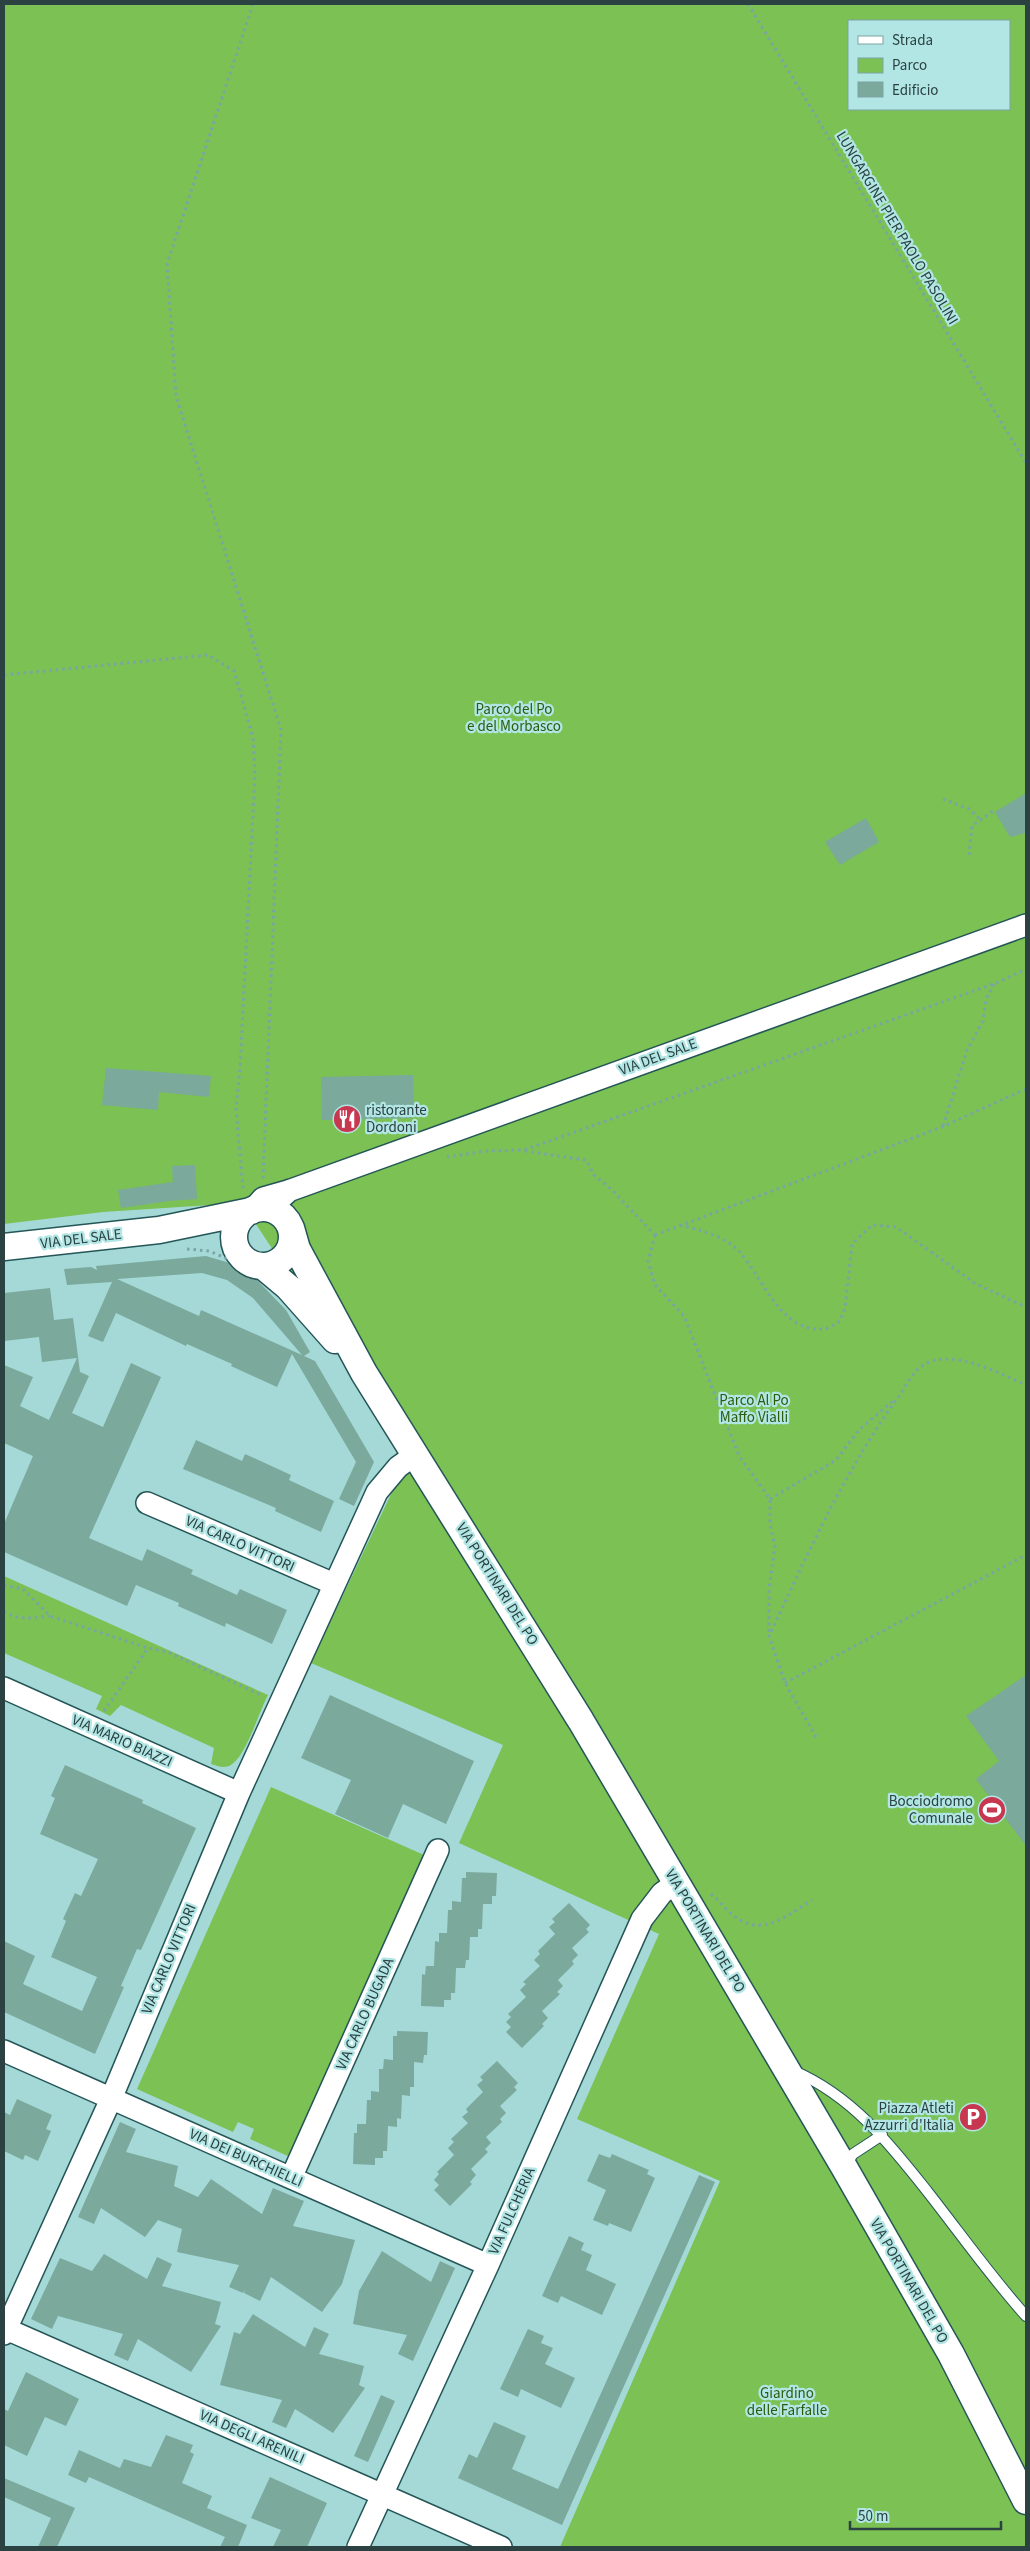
<svg xmlns="http://www.w3.org/2000/svg" width="1030" height="2551" font-family="'Source Sans 3',sans-serif">
	<style>
		.green { fill: #7bc154; fill-rule: evenodd }
		.building { fill: #7ba99c; fill-rule: evenodd }
		.lines { fill: none; stroke-linecap: round; stroke-linejoin: round }
		.service-casing { stroke: #255657; stroke-width: 12 }
		.minor-casing { stroke: #255657; stroke-width: 24 }
		.tertiary-casing { stroke: #255657; stroke-width: 29 }
		.path { stroke: #7ba4a4; stroke-width: 3; stroke-dasharray: 2.5 4; stroke-linecap: butt }
		.service { stroke: #fff; stroke-width: 10 }
		.minor { stroke: #fff; stroke-width: 21 }
		.tertiary { stroke: #fff; stroke-width: 26 }
		.labels { text-anchor: middle; dominant-baseline: central; stroke-width: 4.5; stroke-linejoin: round; paint-order: stroke }
		.street-label { font-size: 15px; fill: #2c4141; stroke: #b1e6e5 }
		.park-label { font-size: 15px; fill: #2d5b0e; stroke: #b1e6e5 }
		.poi-label { font-size: 15px; fill: #2c4141; stroke: #b1e6e5; text-anchor: end }
	</style>
	<rect width="100%" height="100%" fill="#a5d9d8"/>
	<!-- green -->
	<path class="green" d="M4 4H1026V2547H560L720 2181 577 2119 659 1934 459 1843 503 1745 311 1663 409 1456 242 1203 103 1212 4 1224ZM849 21H1009V109H849Z
		M4 1576 268 1695C259 1712 246 1756 231 1765 224 1769 218 1766 211 1764L214 1748 121 1705 110 1716 96 1709 102 1696 4 1653Z
		M271 1787 424 1855 290 2157 250 2139 254 2129 238 2122 233 2132 137 2089Z"/>
	<!-- building -->
	<path class="building" d="M1026 793V833L1010 837 995 812Z
		M866 818 879 842 840 865 825 842Z
		M106 1068 211 1076 209 1097 159 1092 158 1110 102 1105Z
		M413 1075 414 1118 322 1120 321 1077Z
		M195 1165 197 1199 169 1201 121 1208 118 1190 173 1182 172 1166Z
		M206 1256 233 1264 258 1281 286 1310 310 1352 304 1356 315 1361 374 1462 354 1506 339 1499 356 1462 292 1354 277 1387 231 1366 232 1364 187 1344 186 1346 116 1313 103 1342 88 1336 112 1282 67 1285 64 1269 91 1267 97 1270 96 1266ZM202 1273 227 1280 253 1298 302 1355 201 1310 199 1316 117 1279Z
		M50 1288 54 1320 73 1318 80 1372 89 1376 72 1413 103 1427 131 1363 161 1377 89 1538 142 1561 147 1549 193 1570 191 1574 237 1595 240 1589 287 1610 272 1644 226 1623 225 1627 178 1606 179 1603 136 1585 127 1606 4 1552V1524L33 1456 4 1443V1365L33 1377 20 1406 49 1420 77 1358 42 1362 39 1337 4 1341V1293Z
		M196 1440 242 1461 245 1454 291 1475 289 1480 334 1501 321 1532 275 1511 276 1508 183 1469Z
		M1026 1675V1846L976 1779 999 1761 966 1716Z
		M330 1695 474 1761 446 1824 403 1804 388 1838 335 1814 351 1780 301 1758Z
		M65 1765 143 1800 142 1803 196 1828 141 1950 137 1949 121 1986 124 1987 95 2054 4 2012V1941L35 1956 23 1984 82 2011 97 1977 51 1957 66 1921 63 1919 75 1893 81 1896 98 1859 40 1834 55 1798 51 1796Z
		M466 1872 497 1873 496 1896H492V1904H483L482 1929H478V1937H470L469 1960H466L465 1968H456L455 1993H451V2000H444V2007L421 2006 422 1974 425 1975 426 1966H434L435 1941 439 1942V1933H447L448 1910H452V1901L461 1902 462 1878H466Z
		M569 1903 590 1925 586 1929 589 1932 572 1948 578 1955 572 1961 574 1964 558 1980 563 1986 557 1992 560 1994 542 2011 548 2018 542 2024 544 2026 522 2048 506 2032 511 2027 506 2022 511 2017 508 2014 526 1997 520 1990 526 1984 523 1982 540 1966 534 1960 540 1954 538 1951 555 1934 549 1927 555 1922 552 1919Z
		M397 2031 428 2032 427 2055H424L423 2063 414 2062V2087H410V2096L402 2095 401 2119 397 2118V2127L388 2126 387 2151H383V2158H375V2165L353 2164 354 2133H357V2124H366L367 2100H371V2091L379 2092V2069H383L384 2059 393 2060V2036H397Z
		M497 2061 518 2083 514 2087 517 2090 500 2106 506 2113 500 2119 502 2122 486 2137 491 2143 485 2149 488 2152 471 2169 476 2175 470 2182 472 2184 450 2206 434 2190 439 2185 434 2180 439 2174 437 2172 454 2155 448 2148 454 2142 451 2139 468 2123 462 2117 468 2112 466 2109 483 2092 477 2085 483 2080 480 2077Z
		M17 2099 52 2115 46 2129 51 2131 38 2161 25 2155 23 2160 4 2151V2112L10 2115Z
		M120 2122 136 2129 126 2152 178 2166 174 2186 198 2197 211 2179 262 2214 273 2188 304 2201 293 2226 355 2240 342 2284 322 2312 271 2277 260 2301 244 2293 245 2290 243 2293 229 2287 239 2265 177 2252 182 2229 158 2220 145 2237 101 2208 94 2224 78 2217Z
		M599 2154 610 2158 612 2154 649 2170 647 2174 655 2178 631 2232 609 2223 608 2226 593 2220 606 2190 587 2181Z
		M699 2175 715 2182 562 2525 458 2478 469 2454 477 2458 494 2422 526 2436 512 2469 558 2489Z
		M569 2236 584 2243 581 2250 592 2255 586 2270 616 2284 602 2315 561 2296 558 2303 542 2296Z
		M382 2251 431 2282 440 2261 455 2268 413 2361 398 2354 407 2335 353 2324 359 2291Z
		M104 2254 147 2279 157 2257 172 2264 162 2286 221 2302 215 2324 221 2326 191 2372 138 2339 128 2361 114 2355 123 2334 58 2316 52 2329 31 2319 60 2258 92 2271Z
		M253 2314 305 2347 314 2327 329 2334 319 2354 364 2366 359 2385 365 2388 333 2433 295 2409 286 2428 272 2422 282 2400 220 2385 234 2332 240 2334Z
		M528 2329 544 2336 541 2343 553 2348 545 2364 575 2378 561 2408 521 2389 518 2397 500 2389Z
		M26 2372 79 2399 66 2426 45 2417 27 2456 4 2445V2409L8 2411Z
		M381 2395 395 2401 368 2462 354 2456Z
		M166 2435 193 2445 190 2452 194 2454 182 2483 212 2496 207 2508 247 2525 238 2547H220L225 2537 89 2477 86 2483 68 2475 79 2450 120 2468 124 2459 151 2467Z
		M270 2477 327 2503 307 2547H273L281 2530 251 2518Z
		M4 2478 75 2508 57 2547H38L51 2518 4 2497Z"/>
	<g class="lines">
		<defs>
			<path id="service" d="M794 2071C852 2096 889 2143 927 2191 960 2233 991 2277 1026 2316
				M845 2166 853 2154 882 2135"/>
			<path id="minor" d="M259 1209 256 1206 263 1198 291 1190 1026 925
				M281 1215 274 1208 279 1200 290 1190
				M147 1503 334 1584
				M4 1688 239 1793
				M4 2051 488 2265
				M291 2178 438 1850
				M4 2328 501 2547
				M4 2334 111 2099 239 1793 377 1492 398 1467 416 1454
				M358 2547 488 2265 642 1919 662 1893 676 1883"/>
			<path id="tertiary" d="M234 1237a29 29 0 1 1 58 0a29 29 0 1 1-58 0Z
				M291 1228 297 1249 364 1373 581 1721 844 2167 951 2354 1026 2501
				M4 1247 159 1230 251 1211
				M263 1266 288 1287 335 1340"/>
		</defs>
		<!-- service casing -->
		<use href="#service" class="service-casing"/>
		<!-- minor casing -->
		<use href="#minor" class="minor-casing"/>
		<!-- tertiary casing -->
		<use href="#tertiary" class="tertiary-casing"/>
		<!-- path -->
		<path class="path" d="M253 4 167 264 176 396 281 730 263 1178
			M748 4 1026 463
			M4 675 208 655 234 671 253 738 255 774 240 1069 236 1109 243 1188
			M943 799 969 809 981 820
			M969 855 972 826 993 811
			M943 1126 967 1050 983 1021 986 999 995 983
			M525 1151 586 1160 594 1175 612 1190 655 1235
			M447 1157 486 1151 524 1150 996 983 1026 969
			M680 1225C700 1230 724 1236 739 1251 763 1278 780 1332 823 1329 828 1329 835 1324 840 1321L845 1308 852 1244 872 1225 896 1227 976 1284 1026 1307
			M655 1235 648 1261 655 1285 684 1316 739 1456 770 1499V1525L775 1546 769 1590V1635
			M655 1235 942 1127 1026 1089
			M187 1249 209 1251 240 1264
			M770 1499 836 1460 859 1430 895 1399
			M4 1585 23 1589 50 1616 148 1648 168 1652 263 1696
			M4 1611C16 1621 34 1618 49 1616
			M785 1683 1026 1555
			M104 1711 148 1648
			M816 1737 785 1683 769 1636C807 1555 844 1472 897 1399 904 1390 912 1372 922 1366 949 1346 1000 1374 1026 1385
			M711 1894C720 1901 727 1912 737 1918 763 1937 789 1914 812 1900"/>
		<!-- service -->
		<use href="#service" class="service"/>
		<!-- minor -->
		<use href="#minor" class="minor"/>
		<!-- tertiary -->
		<use href="#tertiary" class="tertiary"/>
	</g>
	<!-- icons -->
	<defs>
		<symbol id="restaurant-disc" viewBox="-11 -11 22 22"><circle r="9.5" fill="#c7374f" stroke="#b1e6e5"/><path d="M-5-6h1v4h1v-4h1v4h1v-4h1v5L-1.5 .5V6h-2V.5L-5-1ZM5-6V6H3V1.5H1.5Q1.5-4 5-6Z" fill="#fff"/></symbol>
		<symbol id="stadium-disc" viewBox="-11 -11 22 22"><circle r="9.5" fill="#c7374f" stroke="#b1e6e5"/><path d="M0-5a6.5 5 0 1 0 0 10a6.5 5 0 1 0 0-10ZM-3.5-1.8h7v3.6h-7Z" fill="#fff"/></symbol>
		<symbol id="parking-disc" viewBox="-11 -11 22 22"><circle r="9.5" fill="#c7374f" stroke="#b1e6e5"/><path d="M-3.5-5.5H1a3.5 3.5 0 0 1 0 7H-1V5.5H-3.5ZM-1-3.4V-.6H.8a1.4 1.4 0 0 0 0-2.8Z" fill="#fff"/></symbol>
	</defs>
	<g fill-rule="evenodd">
		<use href="#restaurant-disc" x="331" y="1103" width="32" height="32"/>
		<use href="#stadium-disc" x="976" y="1794" width="32" height="32"/>
		<use href="#parking-disc" x="957" y="2101" width="32" height="32"/>
	</g>
	<g class="labels">
		<!-- street labels -->
		<g class="street-label">
			<text transform="translate(897 228) rotate(59)">LUNGARGINE PIER PAOLO PASOLINI</text>
			<text transform="translate(658 1057) rotate(-20)">VIA DEL SALE</text>
			<text transform="translate(81 1239) rotate(-7)">VIA DEL SALE</text>
			<text transform="translate(240 1544) rotate(24)">VIA CARLO VITTORI</text>
			<text transform="translate(497 1584) rotate(58)">VIA PORTINARI DEL PO</text>
			<text transform="translate(122 1741) rotate(24)">VIA MARIO BIAZZI</text>
			<text transform="translate(705 1931) rotate(59)">VIA PORTINARI DEL PO</text>
			<text transform="translate(169 1959) rotate(-67)">VIA CARLO VITTORI</text>
			<text transform="translate(365 2014) rotate(-66)">VIA CARLO BUGADA</text>
			<text transform="translate(246 2158) rotate(24)">VIA DEI BURCHIELLI</text>
			<text transform="translate(512 2211) rotate(-66)">VIA FULCHERIA</text>
			<text transform="translate(909 2281) rotate(60)">VIA PORTINARI DEL PO</text>
			<text transform="translate(252 2437) rotate(24)">VIA DEGLI ARENILI</text>
		</g>
		<!-- park labels -->
		<g class="park-label">
			<text x="514" y="709">Parco del Po<tspan x="514" dy="17">e del Morbasco</tspan></text>
			<text x="754" y="1400">Parco Al Po<tspan x="754" dy="17">Maffo Vialli</tspan></text>
			<text x="787" y="2393">Giardino<tspan x="787" dy="17">delle Farfalle</tspan></text>
		</g>
		<!-- poi labels -->
		<g class="poi-label">
			<text x="366" y="1110" text-anchor="start">ristorante<tspan x="366" dy="17">Dordoni</tspan></text>
			<text x="973" y="1801">Bocciodromo<tspan x="973" dy="17">Comunale</tspan></text>
			<text x="954" y="2108">Piazza Atleti<tspan x="954" dy="17">Azzurri d'Italia</tspan></text>
		</g>
	</g>
	<!-- border -->
	<rect width="1030" height="2551" fill="none" stroke="#2c4141" stroke-width="10"/>
	<!-- legend -->
	<rect x="848" y="20" width="162" height="90" fill="#b1e6e5" stroke="#7ca4a3"/>
	<rect x="858" y="36" width="25" height="8" fill="#ffffff" stroke="#7ca4a3"/>
	<text x="892" y="45" font-size="15" fill="#2c4141">Strada</text>
	<rect x="858" y="58" width="25" height="15" fill="#7bc154" stroke="#7ca4a3"/>
	<text x="892" y="70" font-size="15" fill="#2c4141">Parco</text>
	<rect x="858" y="82" width="25" height="15" fill="#7ba99c" stroke="#7ca4a3"/>
	<text x="892" y="95" font-size="15" fill="#2c4141">Edificio</text>
	<!-- scale -->
	<path d="M850 2521v8h151v-8" fill="none" stroke="#2c4141" stroke-width="2.5"/>
	<text x="858" y="2521" font-size="15" fill="#2c4141" stroke="#b1e6e5" stroke-width="4" paint-order="stroke">50 m</text>
</svg>
